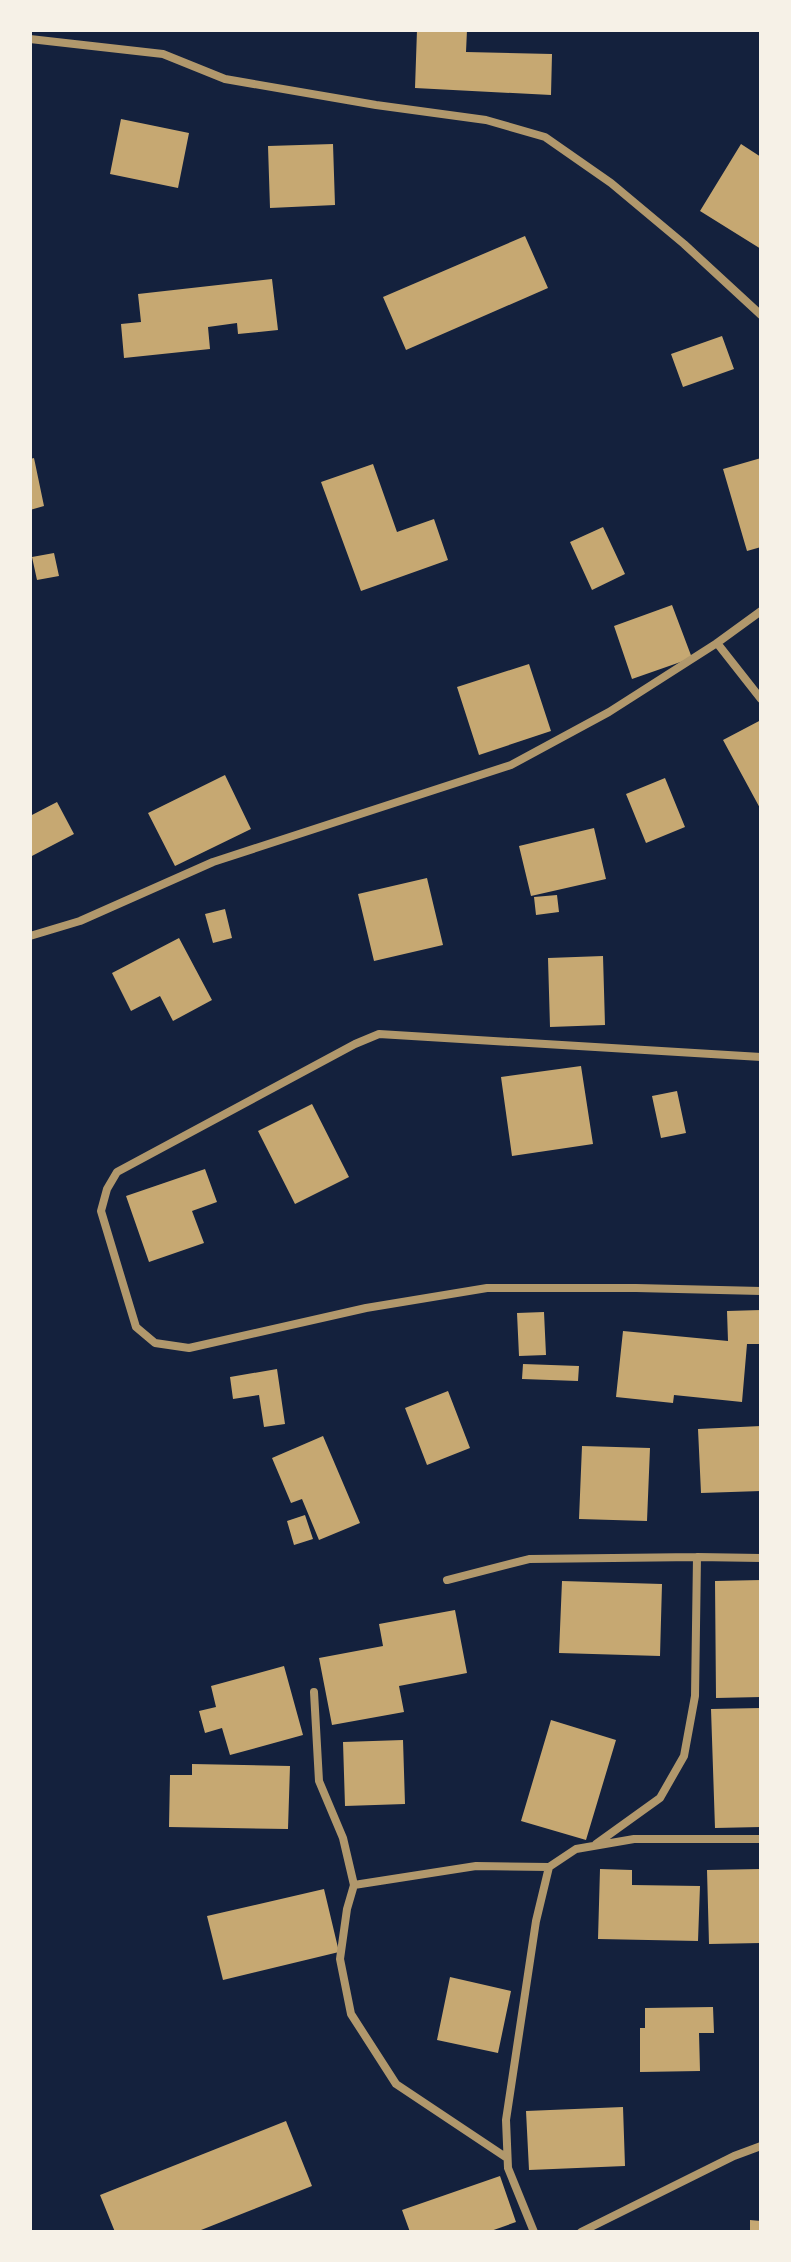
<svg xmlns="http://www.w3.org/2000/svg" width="791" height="2262" font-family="Ubuntu,sans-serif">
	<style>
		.building { fill: #c6a872 }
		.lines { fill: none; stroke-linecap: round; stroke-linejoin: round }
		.minor { stroke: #b1986c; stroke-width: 8 }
	</style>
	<rect width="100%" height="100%" fill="#14213d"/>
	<!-- building -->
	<path class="building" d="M417 30H467L466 52 552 54 551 95 415 88Z
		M121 119 189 133 178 188 110 174Z
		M333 144 335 205 270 208 268 146Z
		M741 144 761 157V249L700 211Z
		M525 236 548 288 406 350 383 297Z
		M272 279 278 330 238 334 237 323 208 327 210 349 124 358 121 324 141 322 138 294Z
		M722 336 734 369 683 387 671 354Z
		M34 458 44 506 30 510V459Z
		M761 458V547L747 551 723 469Z
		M373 464 397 532 434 519 448 560 361 591 321 482Z
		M603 527 625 574 592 590 570 542Z
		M54 553 59 576 37 580 32 557Z
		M672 605 692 658 632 679 614 626Z
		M529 664 551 731 479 755 457 687Z
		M761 720V810L723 740Z
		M225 775 251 829 175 866 148 813Z
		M665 778 685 827 646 843 626 794Z
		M57 802 74 834 30 857V816Z
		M594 828 606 879 531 896 519 846Z
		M427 878 443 945 374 961 358 894Z
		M557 895 559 912 536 915 534 897Z
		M225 909 232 938 213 943 205 914Z
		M179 938 212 1000 173 1021 160 996 131 1011 112 973Z
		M603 956 605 1025 550 1027 548 958Z
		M581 1066 593 1144 512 1156 501 1077Z
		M677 1091 686 1133 661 1138 652 1096Z
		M312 1104 349 1177 295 1204 258 1131Z
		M205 1169 217 1202 192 1211 204 1243 149 1262 126 1196Z
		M761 1310V1344H747L742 1402 674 1395 673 1403 616 1397 623 1331 728 1341 727 1311Z
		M544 1312 546 1355 519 1356 517 1313Z
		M523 1364 579 1366 578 1381 522 1379Z
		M277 1369 285 1424 264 1427 259 1395 233 1399 230 1377Z
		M448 1391 470 1448 427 1465 405 1408Z
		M761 1426V1491L701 1493 698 1429Z
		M323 1436 360 1523 319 1540 302 1499 291 1503 272 1458Z
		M582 1446 650 1448 647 1521 579 1519Z
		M305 1515 313 1539 294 1545 287 1521Z
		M761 1580V1697L716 1698 715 1581Z
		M562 1581 662 1584 660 1656 559 1653Z
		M455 1610 467 1673 399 1686 404 1712 332 1725 319 1658 383 1646 379 1624Z
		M284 1666 303 1735 230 1755 222 1728 205 1733 199 1711 216 1707 211 1686Z
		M761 1708V1827L715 1828 711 1709Z
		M551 1720 616 1740 586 1840 521 1821Z
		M403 1740 405 1804 345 1806 343 1742Z
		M192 1764 290 1766 288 1829 169 1827 170 1775H192Z
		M600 1869 632 1870V1885L700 1886 698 1941 598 1939Z
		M761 1869V1943L709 1944 707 1870Z
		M324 1889 339 1952 223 1980 207 1916Z
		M450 1977 511 1991 498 2053 437 2040Z
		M713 2007 714 2033H699L700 2071 640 2072V2028H645V2008Z
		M623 2107 625 2166 529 2170 526 2111Z
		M286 2121 312 2186 196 2232H115L100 2195Z
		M500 2176 516 2222 488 2232H410L402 2210Z
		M750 2220 761 2221V2232H750Z"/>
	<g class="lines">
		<!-- minor -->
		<path class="minor" d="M30 39 163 54 225 79 376 105 486 120 545 137 611 183 684 244 761 315
			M717 643 761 699
			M30 936 80 921 213 862 511 765 609 712 717 643 761 611
			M761 1057 379 1034 355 1044 117 1172 107 1189 101 1211 136 1327 155 1343 189 1348 366 1308 487 1288H636L761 1291
			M447 1580 529 1559 697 1557
			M314 1692 319 1781 343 1838 354 1885
			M596 1844 660 1798 684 1756 695 1696 697 1557 761 1558
			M507 2158 396 2084 351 2014 340 1959 347 1909 354 1885 476 1866 549 1867
			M534 2232 508 2168 506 2120 536 1921 549 1867 576 1849 634 1839H761
			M581 2232 734 2156 761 2146"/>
	</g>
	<!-- border -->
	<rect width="791" height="2262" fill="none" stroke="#f6f1e7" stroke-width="64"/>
</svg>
